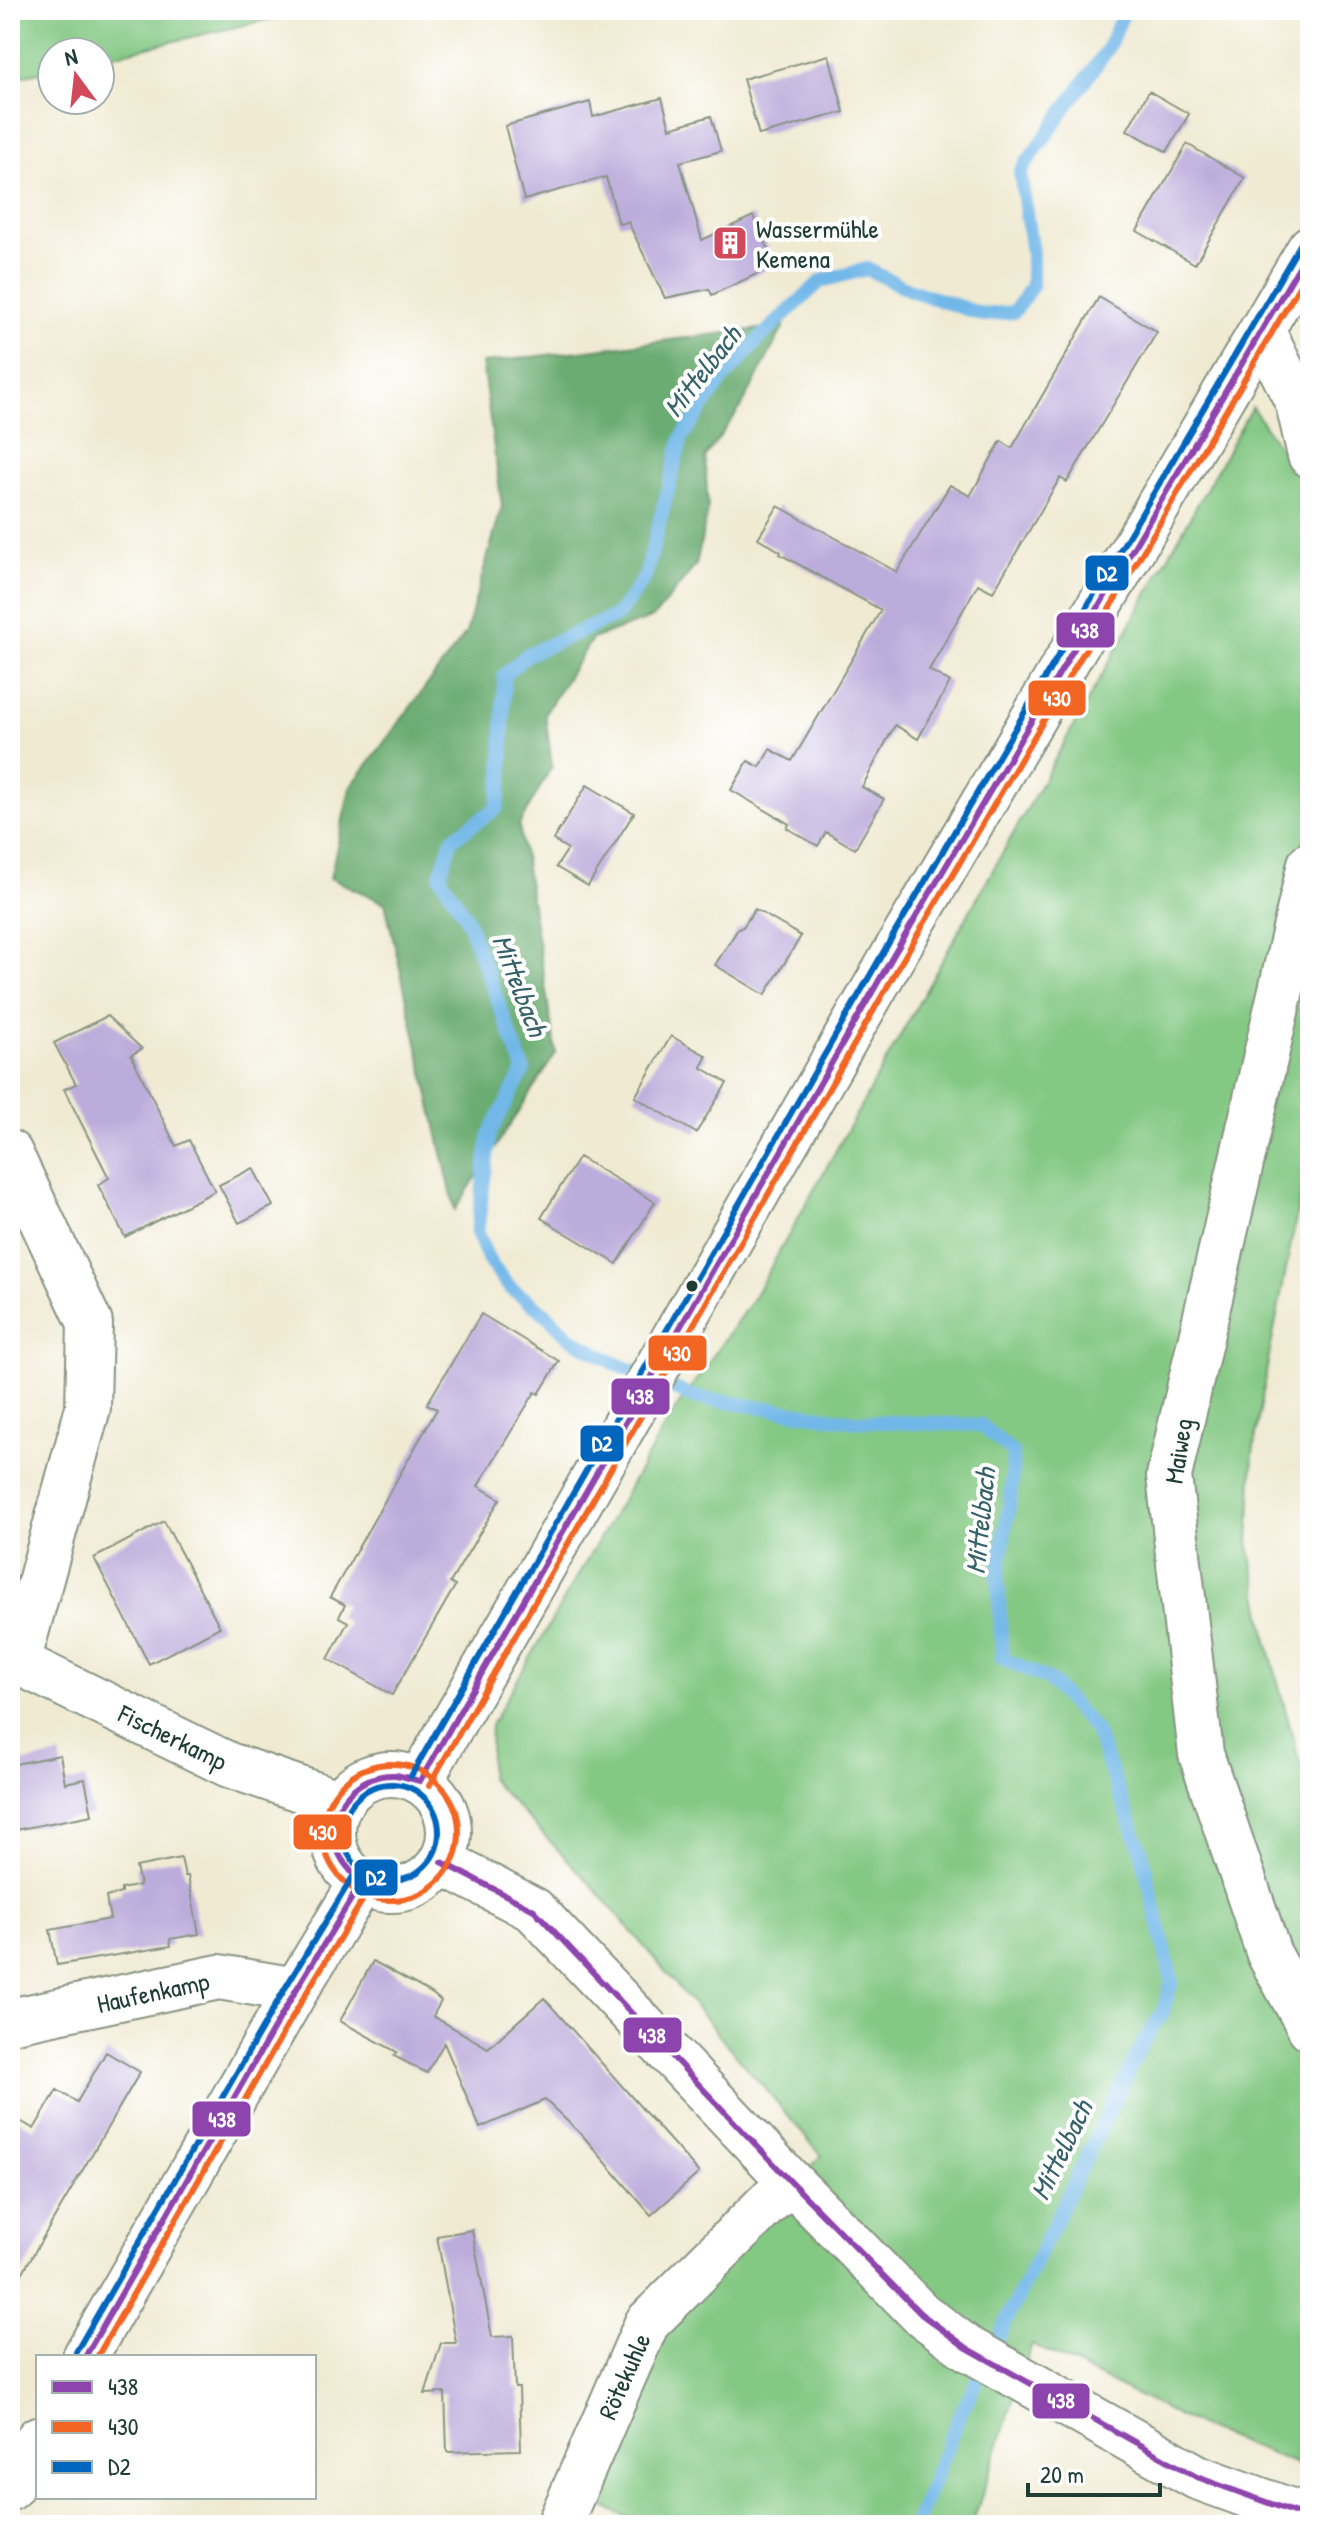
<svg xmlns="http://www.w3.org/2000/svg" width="1320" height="2535" font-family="'Patrick Hand',sans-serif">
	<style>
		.green { fill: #83c883; stroke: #51825c; stroke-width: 2 }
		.forest { fill: #6aac71; stroke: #447452; stroke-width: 2 }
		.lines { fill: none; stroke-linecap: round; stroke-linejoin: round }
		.stream { stroke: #71b7e8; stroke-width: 14 }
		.building { fill: #bcacdb }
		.minor-casing { stroke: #889483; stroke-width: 48 }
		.minor { stroke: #fff; stroke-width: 44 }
		.bus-1-casing { stroke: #fff; stroke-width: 12 }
		.bus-2-casing { stroke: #fff; stroke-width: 12 }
		.bus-3-casing { stroke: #fff; stroke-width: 12 }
		.bus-1 { stroke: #8e44ad; stroke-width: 6 }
		.bus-2 { stroke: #f26522; stroke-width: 6 }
		.bus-3 { stroke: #0065bd; stroke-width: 6 }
		.bus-dot { fill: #1f3d34; stroke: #fff; stroke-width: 3 }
		.labels { text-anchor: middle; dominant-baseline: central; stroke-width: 8; stroke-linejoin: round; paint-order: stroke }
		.poi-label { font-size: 26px; fill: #1f3d34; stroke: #fff; text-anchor: start }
		.street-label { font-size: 26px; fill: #1f3d34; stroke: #fff }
		.water-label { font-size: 28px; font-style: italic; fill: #38626a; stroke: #fff }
		.line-badge { stroke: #fff; stroke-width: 3 }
		.badge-label { font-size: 22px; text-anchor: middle; font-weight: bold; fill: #fff }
	</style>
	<rect width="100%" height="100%" fill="#fff"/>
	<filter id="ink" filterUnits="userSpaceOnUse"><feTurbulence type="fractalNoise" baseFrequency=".0125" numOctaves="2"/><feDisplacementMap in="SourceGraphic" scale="16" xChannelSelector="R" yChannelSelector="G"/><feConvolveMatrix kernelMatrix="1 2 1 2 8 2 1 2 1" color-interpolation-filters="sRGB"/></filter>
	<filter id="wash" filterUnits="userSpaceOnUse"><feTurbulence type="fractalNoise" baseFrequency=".006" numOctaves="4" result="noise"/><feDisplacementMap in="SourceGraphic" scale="32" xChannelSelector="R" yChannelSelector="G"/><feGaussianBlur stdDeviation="1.8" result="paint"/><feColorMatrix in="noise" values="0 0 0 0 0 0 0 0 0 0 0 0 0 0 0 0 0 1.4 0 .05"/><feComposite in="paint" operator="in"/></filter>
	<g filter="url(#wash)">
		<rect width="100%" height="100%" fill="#f0ead2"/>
		<!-- green -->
		<path class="green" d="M10 10H310L100 58V52H52V69L10 79Z
			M1252 407 1310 493V1147L1268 1361 1253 1454 1249 1546 1267 1641 1300 1764 1310 1788V2469L1208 2430 1032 2344 972 2525H644L563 2488 647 2326 769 2203 822 2156 591 1884 489 1778 491 1725 669 1419 754 1297Z"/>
		<!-- forest -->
		<path class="forest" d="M784 326 742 406 705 457 708 509 696 565 654 617 592 639 545 713 552 766 519 825 556 1053 455 1210 385 903 330 878 350 788 466 633 502 506 482 363Z"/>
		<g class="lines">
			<!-- stream -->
			<path class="stream" d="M915 2525 958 2419 1143 2042 1162 2014 1172 1981 1141 1850 1094 1728 1049 1680 1002 1658 998 1576 1011 1493 1013 1453 981 1425 855 1421 693 1397 614 1363 569 1337 546 1314 509 1287 490 1263 477 1233 490 1133 524 1070 465 915 440 876 452 839 497 808 502 778 504 675 528 654 618 615 645 577 682 437 722 380 762 336 821 281 867 269 910 290 984 315 1014 312 1032 286V253L1020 172 1107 50 1125 10"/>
		</g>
		<g id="blocks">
			<!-- building -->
			<path class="building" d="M829 55 844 112 759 135 743 79Z
				M1149 91 1189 114 1167 152 1127 130Z
				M662 98 670 128 711 116 721 151 680 162 702 240 753 216 776 265 712 295 709 289 665 298 628 222 619 224 606 177 524 200 505 126 590 102 593 117Z
				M1187 144 1245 178 1195 264 1137 231Z
				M1099 297 1157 332 1067 482 1060 478 993 592 978 584 929 670 950 682 918 739 895 725 862 787 884 799 855 849 826 832 818 846 787 828 789 824 731 790 748 761 760 767 770 749 792 761 881 610 780 554 781 552 758 538 778 506 897 572 950 485 970 496 1001 441 1012 448Z
				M587 785 634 813 588 886 556 867 568 849 553 840Z
				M755 909 801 936 765 995 715 965 738 929 743 927Z
				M107 1016 142 1049 131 1055 176 1146 189 1140 215 1191 125 1237 98 1185 109 1178 64 1089 76 1084 54 1043Z
				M671 1036 707 1056 701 1067 727 1083 696 1133 635 1097Z
				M579 1157 655 1202 617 1264 541 1218Z
				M253 1168 273 1206 239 1223 219 1185Z
				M481 1314 559 1361 539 1394 535 1392 478 1486 500 1499 450 1583 455 1586 392 1695 328 1659 348 1622 339 1617 345 1605 330 1597 437 1409 427 1404Z
				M164 1521 220 1627 149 1664 94 1558Z
				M60 1755 65 1783 85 1779 92 1815 10 1831V1765Z
				M181 1858 185 1876H188L199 1934 170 1939 171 1946 57 1965 50 1930 110 1919 106 1897 121 1893V1889L140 1885 136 1867Z
				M373 1961 433 1994 441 2001 433 2016 488 2048 544 1998 699 2173 651 2215 583 2136 545 2100 480 2128 444 2043 427 2073 394 2056 397 2052 340 2021Z
				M106 2052 140 2072 10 2294V2115L34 2129 57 2090 77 2102Z
				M472 2230 492 2337 513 2336 515 2388H519L521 2450 447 2452 445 2393 425 2394 441 2343H456L437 2236Z"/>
		</g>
	</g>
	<g filter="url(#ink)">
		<use href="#blocks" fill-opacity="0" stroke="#889483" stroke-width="2"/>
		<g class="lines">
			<defs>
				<path id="minor" d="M1262 330 1298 403 1310 455
					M1310 864 1169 1476 1201 1754 1269 1954 1310 2028
					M10 1153 90 1323 88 1408 18 1662
					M10 1661 18 1662 229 1765 341 1803
					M333 1832a58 58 0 1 1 116 0a58 58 0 1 1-116 0Z
					M420 1781 893 956 1310 248
					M442 1862 534 1910 790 2181 921 2314 967 2348 1197 2477 1310 2518
					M10 2021 219 1977 296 1990
					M85 2357 296 1990 361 1883
					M10 2488 38 2439
					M559 2525 647 2323 790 2181"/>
			</defs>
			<!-- minor casing -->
			<use href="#minor" class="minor-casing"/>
			<!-- minor -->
			<use href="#minor" class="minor"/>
			<defs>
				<path id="bus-1" d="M420 1781 893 956 1310 248
					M442 1862 534 1910 790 2181 921 2314 967 2348 1197 2477 1310 2518
					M361 1883C350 1870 337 1858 335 1840 329 1805 359 1773 395 1775 403 1776 412 1779 420 1781
					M85 2357 296 1990 361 1883"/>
				<path id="bus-2" d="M323 1832a68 68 0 1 1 136 0a68 68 0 1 1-136 0Z
					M429 1786 902 961 1310 268
					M97 2357 305 1995 370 1888"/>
				<path id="bus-3" d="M411 1776 884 951 1301 243
					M343 1832a48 48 0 1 1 96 0a48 48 0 1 1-96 0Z
					M76 2352 287 1985 352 1878"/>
			</defs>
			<!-- bus-1 casing -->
			<use href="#bus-1" class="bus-1-casing"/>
			<!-- bus-2 casing -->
			<use href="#bus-2" class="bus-2-casing"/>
			<!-- bus-3 casing -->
			<use href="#bus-3" class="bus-3-casing"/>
			<!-- bus-1 -->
			<use href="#bus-1" class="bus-1"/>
			<!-- bus-2 -->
			<use href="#bus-2" class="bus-2"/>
			<!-- bus-3 -->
			<use href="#bus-3" class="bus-3"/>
		</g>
	</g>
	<!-- icons -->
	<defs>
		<symbol id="building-square" viewBox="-11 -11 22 22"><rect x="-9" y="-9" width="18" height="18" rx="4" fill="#d1495b" stroke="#fff"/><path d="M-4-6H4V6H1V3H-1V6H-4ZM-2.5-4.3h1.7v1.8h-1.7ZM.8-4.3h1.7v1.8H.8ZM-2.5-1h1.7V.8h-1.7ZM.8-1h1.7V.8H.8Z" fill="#fff"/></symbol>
	</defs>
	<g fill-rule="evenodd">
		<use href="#building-square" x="710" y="223" width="40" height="40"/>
	</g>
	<!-- markers -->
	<circle class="bus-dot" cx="692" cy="1286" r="7"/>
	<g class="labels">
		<!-- poi labels -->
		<g class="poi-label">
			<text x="756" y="228">Wassermühle<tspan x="756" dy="30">Kemena</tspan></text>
		</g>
		<!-- street labels -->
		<g class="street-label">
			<text transform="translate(1178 1451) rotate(-81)">Maiweg</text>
			<text transform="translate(173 1737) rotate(26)">Fischerkamp</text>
			<text transform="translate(153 1992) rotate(-12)">Haufenkamp</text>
			<text transform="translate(624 2376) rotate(-66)">Rötekuhle</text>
		</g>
		<!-- water labels -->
		<g class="water-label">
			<text transform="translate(702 371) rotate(-52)">Mittelbach</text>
			<text transform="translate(520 985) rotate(69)">Mittelbach</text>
			<text transform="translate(980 1521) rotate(-84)">Mittelbach</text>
			<text transform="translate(1061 2150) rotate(-64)">Mittelbach</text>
		</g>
	</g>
	<g class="line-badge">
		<rect x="1084" y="554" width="46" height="38" rx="8" fill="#0065bd"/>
		<rect x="1055" y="611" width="61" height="38" rx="8" fill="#8e44ad"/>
		<rect x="1027" y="679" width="60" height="38" rx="8" fill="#f26522"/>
		<rect x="647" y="1334" width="61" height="38" rx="8" fill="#f26522"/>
		<rect x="610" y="1377" width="61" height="39" rx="8" fill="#8e44ad"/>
		<rect x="579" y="1424" width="46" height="39" rx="8" fill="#0065bd"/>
		<rect x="292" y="1813" width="61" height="38" rx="8" fill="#f26522"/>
		<rect x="353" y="1858" width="46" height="39" rx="8" fill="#0065bd"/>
		<rect x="622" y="2016" width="61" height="38" rx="8" fill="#8e44ad"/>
		<rect x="191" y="2100" width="61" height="38" rx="8" fill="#8e44ad"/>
		<rect x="1031" y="2382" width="60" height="38" rx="8" fill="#8e44ad"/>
	</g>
	<g class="badge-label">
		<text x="1107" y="581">D2</text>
		<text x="1085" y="638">438</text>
		<text x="1057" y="706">430</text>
		<text x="677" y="1361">430</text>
		<text x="640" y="1404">438</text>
		<text x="602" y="1451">D2</text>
		<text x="323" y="1840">430</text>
		<text x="376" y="1885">D2</text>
		<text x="652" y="2043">438</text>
		<text x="222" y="2127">438</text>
		<text x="1061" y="2408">438</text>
	</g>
	<!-- margin -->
	<rect width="1320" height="2535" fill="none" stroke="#fff" stroke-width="40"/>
	<!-- legend -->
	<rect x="36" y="2355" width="280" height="144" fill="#ffffff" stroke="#a5b1ae" stroke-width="2"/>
	<rect x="52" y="2381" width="40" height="12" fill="#8e44ad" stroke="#a5b1ae" stroke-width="2"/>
	<text x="108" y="2395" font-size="24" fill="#1f3d34">438</text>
	<rect x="52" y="2421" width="40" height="12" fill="#f26522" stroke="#a5b1ae" stroke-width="2"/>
	<text x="108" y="2435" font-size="24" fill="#1f3d34">430</text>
	<rect x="52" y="2461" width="40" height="12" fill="#0065bd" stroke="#a5b1ae" stroke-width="2"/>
	<text x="108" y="2475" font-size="24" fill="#1f3d34">D2</text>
	<!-- north arrow -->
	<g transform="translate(76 76) rotate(345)"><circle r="38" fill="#ffffff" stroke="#a5b1ae" stroke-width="2"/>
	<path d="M0-6L14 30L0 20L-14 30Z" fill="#d1495b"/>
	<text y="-12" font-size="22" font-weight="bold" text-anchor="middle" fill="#1f3d34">N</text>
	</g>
	<!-- scale -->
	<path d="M1028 2483v12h132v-12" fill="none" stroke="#1f3d34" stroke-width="4"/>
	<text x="1040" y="2483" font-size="24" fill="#1f3d34" stroke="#ffffff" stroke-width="6" paint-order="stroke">20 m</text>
</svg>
